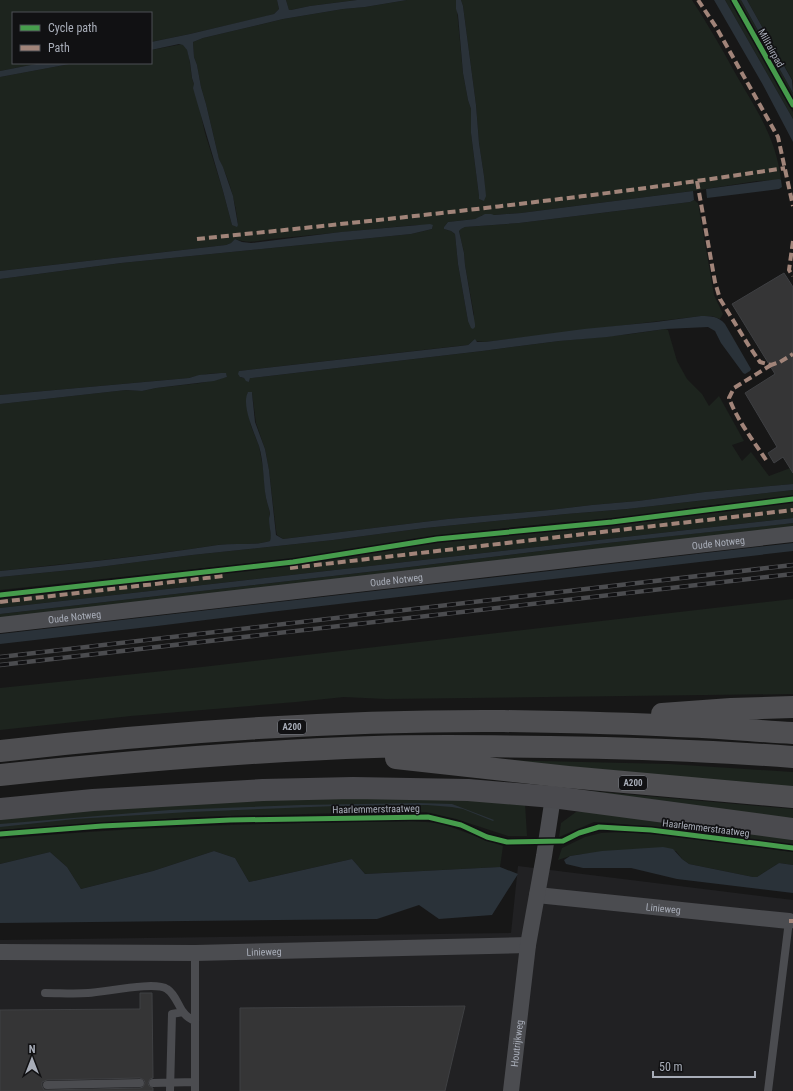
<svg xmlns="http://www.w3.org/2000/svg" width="793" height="1091" font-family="'Roboto Condensed',sans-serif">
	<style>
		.built { fill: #212123 }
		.green { fill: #1d241e }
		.water { fill: #2a3239 }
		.building { fill: #353536; stroke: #3f4043; fill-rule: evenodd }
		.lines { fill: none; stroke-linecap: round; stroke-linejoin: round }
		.lane { stroke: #4b4c50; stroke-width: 8 }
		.street { stroke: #4b4c50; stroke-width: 16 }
		.secondary { stroke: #4a4a4e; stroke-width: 22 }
		.highway { stroke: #4e4e51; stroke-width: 22 }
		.rail-casing { stroke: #4b4c4f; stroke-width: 4.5 }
		.rail { stroke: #111113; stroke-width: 3; stroke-dasharray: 9; stroke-linecap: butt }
		.quiet { stroke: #a18479; stroke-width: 4; stroke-dasharray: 8 4; stroke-linecap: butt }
		.cycleway-casing { stroke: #111113; stroke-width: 8 }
		.cycleway { stroke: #469c4c; stroke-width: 5 }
		.labels { text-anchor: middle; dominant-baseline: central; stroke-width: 3.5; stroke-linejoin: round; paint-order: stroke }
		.shield { fill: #111113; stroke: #7b7e86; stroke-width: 1 }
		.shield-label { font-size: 9px; font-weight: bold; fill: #a8adb8 }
		.street-label { font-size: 10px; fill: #a8adb8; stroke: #111113 }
	</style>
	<rect width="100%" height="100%" fill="#171717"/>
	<!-- built -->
	<path class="built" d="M518 866 793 900V1091H0V940L511 933Z"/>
	<!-- green -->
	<path class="green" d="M0 0H277L279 9 274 14 267 16 190 34 151 42V13H13V63H41L0 71Z
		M286 0H357L310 6 291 10H289Z
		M407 0H456L463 73 468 100 471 109V133L479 196V199L484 200 485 198 484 176 479 143 476 105 463 6 461 0H692C707 23 721 47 734 71 755 108 776 136 781 180L757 181 693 191 521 213 493 215H482L479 218 475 219 448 222 444 227V229L451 231 455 234 458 264 468 321 474 315 465 265 464 253 459 231 461 229 465 227 519 223 690 202 694 200 698 203 714 295 723 314 720 319 712 316H701L485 342 476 341 471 342 468 345 449 347 239 371 241 378H244L249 382 250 378H252L482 351 559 341 631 334 665 329 668 330 677 361 687 379 702 394 709 406 719 396 744 441 732 445 742 461 751 452 769 476 793 467V484L705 492 638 501 592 505 550 510 448 519 283 539 277 535 276 530 269 470 265 449 256 423 252 393H247L248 412 251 426 259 446 263 468 266 498 270 513 269 518 271 537 270 541C254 546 235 543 218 545 146 556 73 563 0 571V404L126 390 142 391 156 388 201 383 227 377 226 374C215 372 200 375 189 378L0 395V279L121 263 411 234 432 229 433 225H416L271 239C258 241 248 244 235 239L231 243 226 245 0 271V77L75 63H151V50L183 44C192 52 189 73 194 84L205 133 223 191 232 225H238C236 203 229 179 219 159L206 104 201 87 197 65 194 57 193 42 203 38 283 19 343 9 365 7Z
		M725 0H730L793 112V119Z
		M737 0H741L793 93V99Z
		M747 0H793V81Z
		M793 490V496L697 507 623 518 565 522 458 533 341 552 289 559 0 590V577L91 568 192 555 333 540 425 528 566 514 627 509Z
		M793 502V518L0 608V597L319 561 439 542 589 526 635 523 707 512Z
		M793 523V530L0 621V614L385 570 598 544Z
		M793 599V694L386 699 344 697 296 702 131 716 0 730V688L202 667Z
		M501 760 669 764 793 772V788Z
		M513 784 793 809V821Z
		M373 796 525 803 527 836H508L456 819 426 812H375L196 817 0 830V817L85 808Z
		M576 812H598L793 837V845L612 823 594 822 559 837 561 823Z
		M410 821 440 823 503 846 500 867 365 874 352 859 249 882 235 858 214 851 153 871 81 889 67 867 50 852 0 864V839C137 826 273 823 410 821Z
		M624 832 675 836 793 852V865L779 863 757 877H753L689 864 682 859 676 851 582 854 570 856 558 860 562 848 585 837 601 833Z"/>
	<!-- water -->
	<path class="water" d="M277 0H286L289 10H291L310 6 357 0H407L365 7 343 9 283 19 203 38 193 42 194 57 197 65 201 87 206 104 219 159 223 167 233 196 238 225 237 227 232 225 223 191 197 102 193 88 194 84 192 78 190 62 187 50 183 45 179 44 151 50V42L190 34 274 14 279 9Z
		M456 0H461L463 6 476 105 479 143 484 176 486 196 484 201 479 199V196L471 133V109L468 100 463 73 458 15 456 9Z
		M714 0H725L793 119V142L763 85Z
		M741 0H747L792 80 793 93Z
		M41 63H75L0 77V71Z
		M779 179 781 180 782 187 779 189 707 198 706 189Z
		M693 191 694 200 690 202 519 223 465 227 461 229 459 231 464 253 465 265 475 324V327L473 329 471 328 468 321 458 264 455 234 451 231 444 229V227L448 222 475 219 485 214H491L494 215 521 213Z
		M430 224 433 225 432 229 411 234 121 263 0 279V271L226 245 231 243 235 239 242 242 251 243 341 232Z
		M701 316C711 316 718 316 725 324L751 369 750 371 745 374 743 373 721 343 715 331 708 327 665 329 607 337 559 341 482 351 252 378H250L249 382 246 381 244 378 240 377 238 374 239 371 460 346 468 345 475 339 477 342H485L584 329 656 322Z
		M221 373H226L227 377 214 381 156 388 142 391 126 390 0 404V395L189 378 199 375Z
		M248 392H252V393L255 422 265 449 269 470 276 535 283 539 448 519 550 510 592 505 638 501 705 492 793 484V490L627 509 566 514 425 528 333 540 192 555 91 568 0 577V571C73 564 146 556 218 545 235 543 254 546 270 541 272 534 269 527 269 519 269 517 270 515 270 513 269 508 267 503 266 498 263 481 264 463 259 446 254 432 241 405 248 392Z
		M793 518V523L785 524 598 544 385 570 0 614V608Z
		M793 543V551L270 612 157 626 0 644V634Z
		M419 803 452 804 494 820 493 821 463 809 452 807 427 805 336 806 189 812 75 819 0 827V824L170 810 301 805Z
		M663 847 673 849 682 859 689 864 753 877H757L779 863 793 865V893L677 879 631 868H583L566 864 564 860 570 856 602 851Z
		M214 851 235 858 249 882 352 859 365 874 500 867 518 874 492 915 439 919 419 905 377 919 0 923V864L50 852 67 867 81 889 153 871Z"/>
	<!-- building -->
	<path class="building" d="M784 273 793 287V473L783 457 774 463 768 453 777 447 745 393 775 374 732 304Z
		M140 993H152L153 1078 150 1079 148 1083 149 1086 153 1088V1091H0V1010L140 1009ZM140 1078 144 1080 145 1083 143 1087 140 1088 47 1090H44L42 1086V1082L47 1080Z
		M465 1006 445 1091H240V1008Z"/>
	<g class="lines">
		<!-- lane -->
		<path class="lane" d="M45 993C60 993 74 994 88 993 106 992 155 981 167 989 175 994 178 1005 183 1012 186 1016 190 1019 195 1021
			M153 1083 195 1082
			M47 1085 140 1083
			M170 1091 172 1014 183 1012
			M195 1091V953
			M768 1091 789 921"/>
		<!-- street -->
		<g class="street">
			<path id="s1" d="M0 625 793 534"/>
			<path id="s2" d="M537 895 789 921"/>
			<path id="s3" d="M0 952 195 953 528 945"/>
			<path id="s4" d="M511 1091 528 945 544 856 553 797"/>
		</g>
		<!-- secondary -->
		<path class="secondary" d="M0 809 93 800 263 790 353 788 468 790 553 797 793 829"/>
		<!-- highway -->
		<path class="highway" d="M662 714 731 709 793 707
			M0 751C166 732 334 720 502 721 560 722 619 723 677 726 716 727 755 731 793 733
			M396 758 568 777 793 797
			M0 775C124 762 249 751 374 747 433 745 491 746 550 747 631 748 712 751 793 757"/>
		<defs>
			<path id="rail" d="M0 657 793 565
				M0 665 793 574"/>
		</defs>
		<!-- rail casing -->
		<use href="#rail" class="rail-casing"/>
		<!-- rail -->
		<use href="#rail" class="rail"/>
		<!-- quiet -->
		<path class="quiet" d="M698 0 716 27 778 137 793 206
			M697 181 715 282 720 299 749 346 760 362 771 365 780 362 793 354
			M197 239C393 219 590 198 785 168
			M793 241 789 270 793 276
			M766 460C753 440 737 420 729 398L734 388 771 365
			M290 568 793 510
			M0 602 223 576
			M789 921H793"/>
		<defs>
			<path id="cycleway" d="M734 0 793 105
				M0 595 293 562 437 539 612 522 793 499
				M0 834 102 826 230 820 428 817 461 825 487 837 507 842 563 841 579 833 599 827 651 830 793 848"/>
		</defs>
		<!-- cycleway casing -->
		<use href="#cycleway" class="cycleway-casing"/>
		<!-- cycleway -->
		<use href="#cycleway" class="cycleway"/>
	</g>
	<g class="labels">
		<!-- shield labels -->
		<g class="shield">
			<rect x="278" y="720" width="28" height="14" rx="3"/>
			<rect x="619" y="776" width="28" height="14" rx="3"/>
		</g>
		<g class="shield-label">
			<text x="292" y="727">A200</text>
			<text x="633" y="783">A200</text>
		</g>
		<!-- street labels -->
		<g class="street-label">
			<text transform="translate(771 48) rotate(61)">Militairpad</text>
			<text stroke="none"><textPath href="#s1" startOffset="723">Oude Notweg</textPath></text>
			<text stroke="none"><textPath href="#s1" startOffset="399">Oude Notweg</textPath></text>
			<text stroke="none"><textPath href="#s1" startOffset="75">Oude Notweg</textPath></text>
			<text transform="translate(376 809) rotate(-1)">Haarlemmerstraatweg</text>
			<text transform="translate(706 828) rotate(7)">Haarlemmerstraatweg</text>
			<text stroke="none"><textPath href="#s2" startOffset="127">Linieweg</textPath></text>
			<text stroke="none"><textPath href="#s3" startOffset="264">Linieweg</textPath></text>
			<text stroke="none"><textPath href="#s4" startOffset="48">Houtrijkweg</textPath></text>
		</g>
	</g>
	<!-- legend -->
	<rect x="12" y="12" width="140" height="52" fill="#111113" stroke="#4d4f55"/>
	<rect x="20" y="25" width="20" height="6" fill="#469c4c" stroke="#4d4f55"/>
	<text x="48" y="32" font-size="12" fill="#a8adb8">Cycle path</text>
	<rect x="20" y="45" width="20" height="6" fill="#a18479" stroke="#4d4f55"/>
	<text x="48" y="52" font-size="12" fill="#a8adb8">Path</text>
	<!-- north arrow -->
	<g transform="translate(32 1059)" stroke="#111113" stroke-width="3" paint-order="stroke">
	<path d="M0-3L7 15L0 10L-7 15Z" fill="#a8adb8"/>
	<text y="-6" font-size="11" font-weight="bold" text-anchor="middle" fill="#a8adb8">N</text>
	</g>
	<!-- scale -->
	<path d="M653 1071v6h102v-6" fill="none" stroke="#a8adb8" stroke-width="2"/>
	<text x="659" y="1071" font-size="12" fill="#a8adb8" stroke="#111113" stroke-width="3" paint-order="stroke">50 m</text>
</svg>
